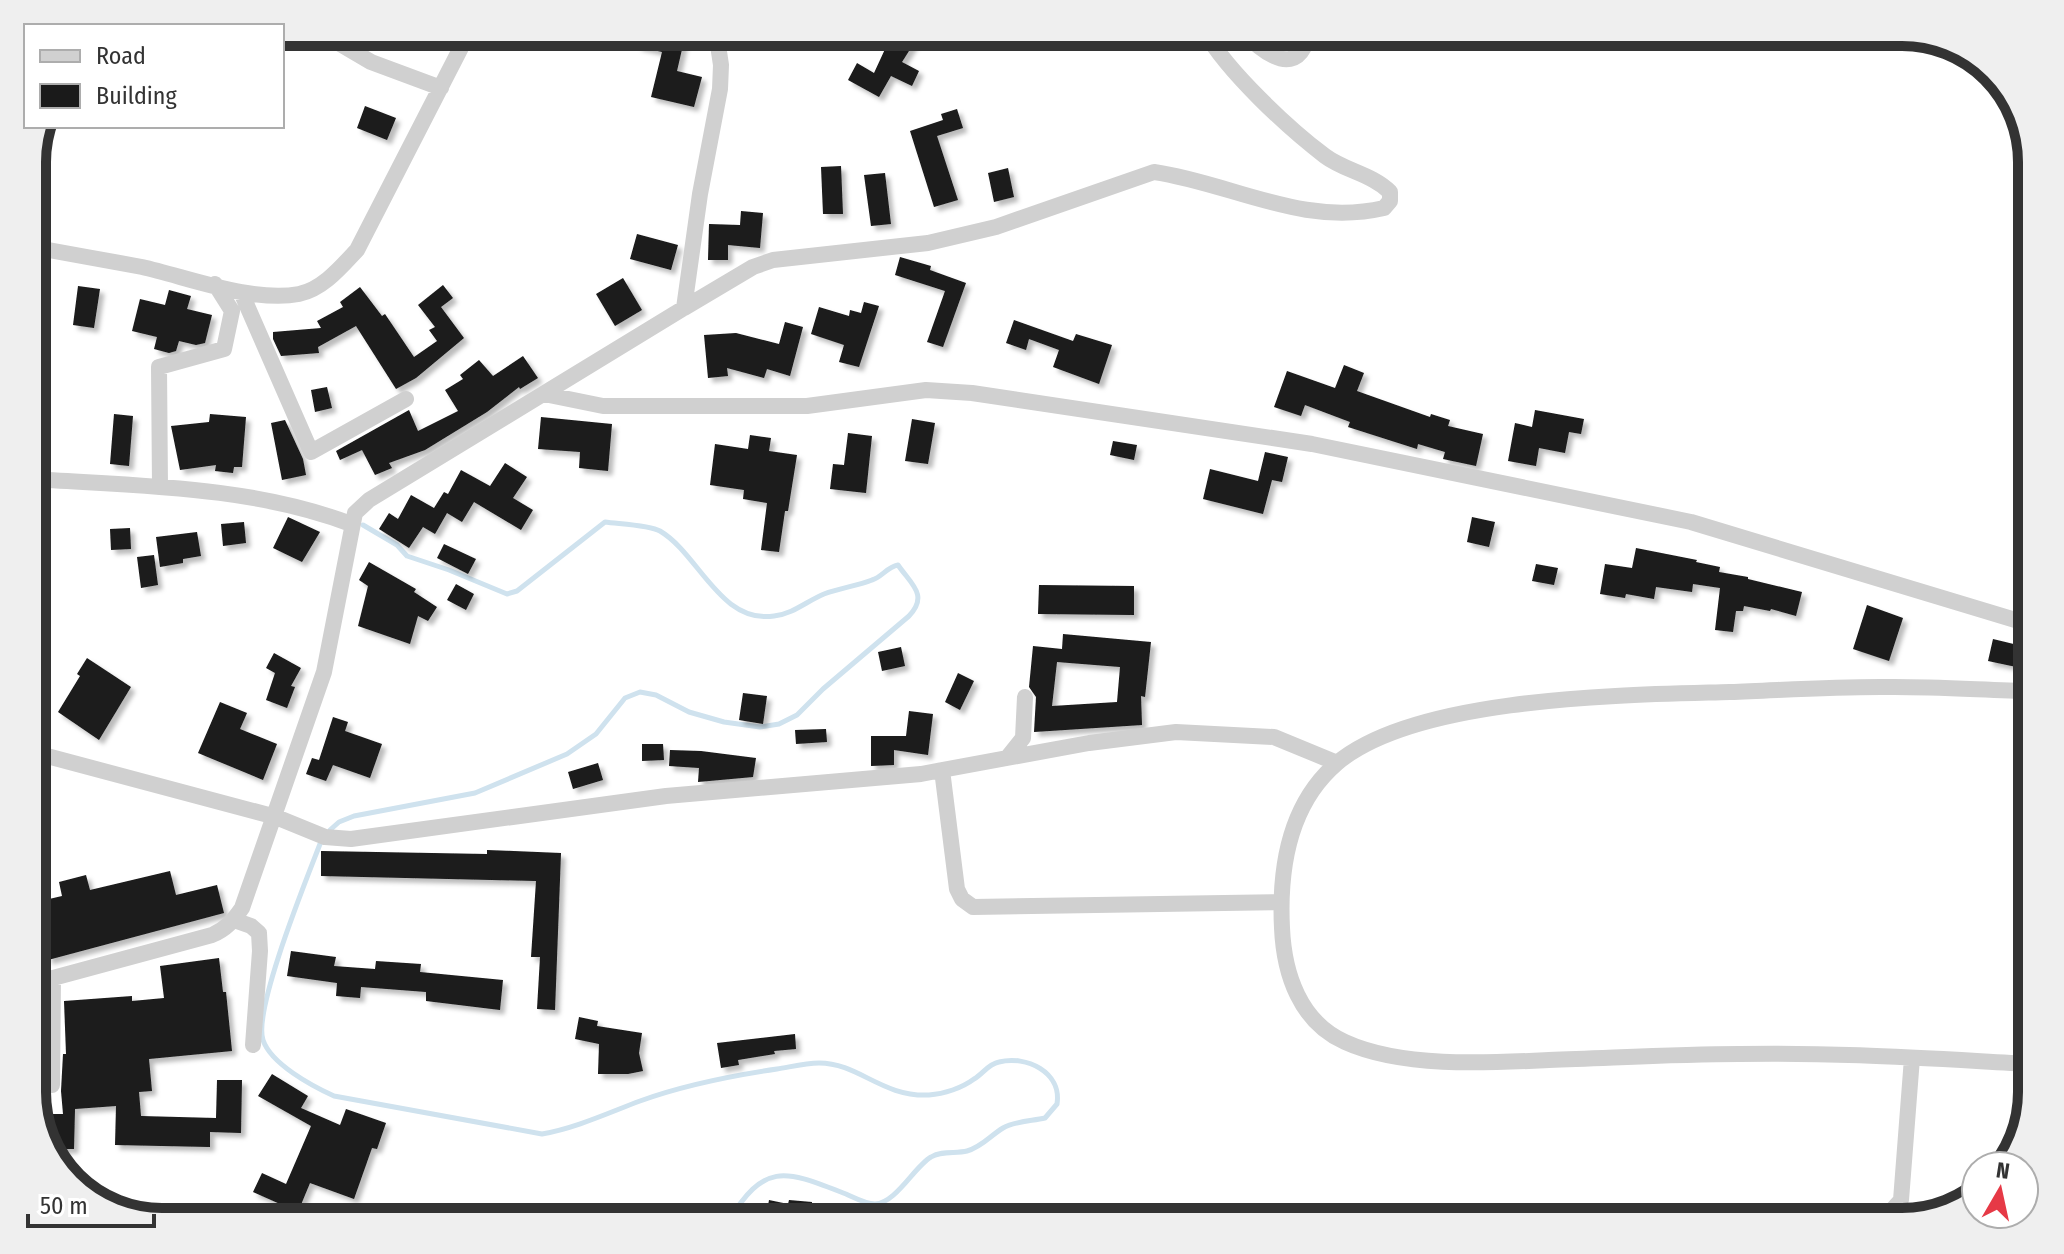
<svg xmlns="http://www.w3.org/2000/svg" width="2064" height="1254" font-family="'Fira Sans Condensed',sans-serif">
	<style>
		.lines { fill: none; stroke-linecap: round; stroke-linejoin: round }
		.stream { stroke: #cfe2ee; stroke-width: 5 }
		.building { fill: #1a1a1a; fill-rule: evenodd; filter: url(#shadow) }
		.minor { stroke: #d0d0d0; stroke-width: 16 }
		.rim { fill: none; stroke: #333; stroke-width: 10 }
	</style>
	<defs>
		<filter id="shadow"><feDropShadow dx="4.5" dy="4.5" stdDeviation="2" flood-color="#0004"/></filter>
	</defs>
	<rect width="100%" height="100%" fill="#fff"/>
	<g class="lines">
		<!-- stream -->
		<path class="stream" d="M330 830 339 822 354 816 475 793 567 754 596 734 625 698 640 692 656 695 689 712 724 722 760 727 779 724 797 715 823 689 909 616C929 595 911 584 898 565 887 567 882 577 872 580 857 586 840 588 824 594 807 601 793 614 774 616 720 624 699 554 660 531 649 525 619 524 605 522L517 591 507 594 449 570 407 556 397 545 363 525
			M320 844C307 878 253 1010 263 1040 271 1064 312 1086 334 1096L542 1134C576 1128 608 1113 640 1101 684 1085 730 1076 777 1069 790 1067 805 1063 819 1063 859 1063 881 1097 929 1095 944 1094 962 1088 974 1079 983 1074 988 1064 999 1062 1026 1055 1062 1072 1057 1104L1045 1118C1032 1121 1015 1121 1003 1128 991 1135 982 1147 967 1151 956 1154 942 1150 931 1157 914 1167 896 1203 875 1204 866 1204 855 1198 846 1194 786 1171 765 1160 728 1222"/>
	</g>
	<!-- building -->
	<path class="building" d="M640 32H686L677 71 702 77 694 107 651 97 662 52 637 46Z
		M887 32H921L902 62 919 71 912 86 891 76 879 97 848 80 857 63 874 73 886 47 880 43Z
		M365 106 396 118 387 140 357 128Z
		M957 109 963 128 937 136 958 200 934 207 910 131 943 120 941 114Z
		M841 166 843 214H823L821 167Z
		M1008 168 1014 197 994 202 988 173Z
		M885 173 891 224 871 226 864 175Z
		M741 211 763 213 760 248 728 245V260H708L709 224 740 225Z
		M637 234 678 245 671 270 630 259Z
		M900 257 931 266 930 270 966 283 943 347 927 342 945 291 895 275Z
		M623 278 642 310 615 326 596 294Z
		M443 285 453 298 441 307 464 338 416 378 396 389 356 326 318 347 319 353 281 356 273 339V332L321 328 317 321 343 307 340 302 360 287 382 316 385 314 414 357 437 341 429 330 435 327 418 305Z
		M78 286 100 289 94 328 73 325Z
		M169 290 191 296 187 309 212 315 205 343 196 345 179 341 176 351 169 353 154 349 157 337 132 331 140 299 165 305Z
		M864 302 879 306 859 367 839 362 844 345 811 334 819 307 849 316 850 310 861 313Z
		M1014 320 1073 341 1076 334 1112 345 1099 384 1053 367 1059 350 1029 339 1026 350 1006 343Z
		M785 322 803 327 790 376 767 369 764 378 727 368 728 376 708 378 704 335 736 333 779 344Z
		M523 356 538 378 520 389 519 387 487 412 425 450 389 463 392 468 375 475 362 450 340 460 336 451 409 410 418 431 458 411 445 390 463 379 460 375 479 360 493 376Z
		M1344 365 1364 373 1357 391 1430 417 1431 414 1450 420 1448 426 1483 434 1476 466 1443 459 1445 452 1418 444 1417 449 1348 427 1350 422 1305 405 1301 416 1274 407 1287 371 1335 388Z
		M327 387 332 408 315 412 311 390Z
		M1535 410 1584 419 1581 434 1569 432 1565 453 1539 448 1536 466 1508 461 1515 423 1532 427Z
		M114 414 133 416 129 466 110 464Z
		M210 414 246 417 242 467H234L233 473 215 471 216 465 180 470 171 426 209 422Z
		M541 417 612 424 608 471 579 468 580 452 538 449Z
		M912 419 935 423 928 464 905 461Z
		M285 420 303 459 306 475 282 480 271 423Z
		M848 433 872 436 866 493 830 489 833 464 844 465Z
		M750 435 771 438 769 451 797 455 788 511H785L779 552 761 550 767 503 743 499 744 490 710 485 715 444 748 449Z
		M1113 441 1137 445 1134 460 1110 455Z
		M1265 452 1288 457 1282 482 1272 480 1263 514 1203 499 1210 469 1258 481Z
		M505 463 527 477 513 498 533 510 521 530 474 502 462 522 447 513 435 534 423 527 409 548 379 529 389 513 398 519 411 495 434 508 444 492 448 494 461 470 490 486Z
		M288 517 320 532 302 562 273 548Z
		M1472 517 1495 522 1489 547 1467 542Z
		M244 522 246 543 223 546 221 524Z
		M130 528 131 549 111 550 110 529Z
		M197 532 201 556 183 559V563L160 567 156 537Z
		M444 544 476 559 468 574 437 558Z
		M1636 548 1697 560 1696 562 1720 567 1719 572 1748 577V579L1802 592 1796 616 1771 609 1770 611 1744 606 1743 611H1736L1733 632 1715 630 1720 588 1693 584 1692 592 1656 587 1654 599 1626 594 1625 598 1600 594 1605 564 1632 568Z
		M154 555 158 585 141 588 137 557Z
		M369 562 416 589 414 592 437 607 428 621 418 616 410 644 358 626 368 586 359 580Z
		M1536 564 1558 568 1554 585 1532 581Z
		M456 584 474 594 466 610 447 600Z
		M1039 585 1134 586V615L1038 614Z
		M1867 605 1903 618 1889 661 1853 649Z
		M1063 634 1151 642 1145 697 1141 696 1142 725 1034 732 1036 697 1029 687 1033 646 1062 649ZM1057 662 1120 667 1117 702 1052 706Z
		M1993 639 2026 647 2021 668 1988 661Z
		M901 647 905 666 882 671 878 652Z
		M274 653 301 668 291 686 295 687 287 708 266 700 275 673 266 668Z
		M87 658 131 687 99 740 58 712 80 676 77 674Z
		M958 673 974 681 960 710 945 702Z
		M743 693 767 696 763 724 739 720Z
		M220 702 247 713 240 729 277 744 263 780 198 753Z
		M909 711 933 714 928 755 894 750V765L871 766V736H906Z
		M333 717 348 722 345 731 382 744 370 778 333 765 326 781 306 774 312 758 319 760Z
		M826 729 827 742 796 744 795 730Z
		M642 744H663L664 760 642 761Z
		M670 750 701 751 756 758 753 777 698 782 699 768 669 766Z
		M598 763 603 780 573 789 568 772Z
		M487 850 561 853 555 1010 537 1009 540 957H531L536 881 321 876V851L487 854Z
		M170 871 176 895 217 885 224 913 48 960 45 946 32 949V903L62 896 59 882 86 875 90 890Z
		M291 951 336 957 334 966 375 969 376 961 421 964 420 972 503 980 500 1010 426 1001V992L361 987 360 998 336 996 337 983 287 976Z
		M219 958 223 992H226L232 1051 149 1059 152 1091 139 1092 141 1116 216 1118 217 1080H242L241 1133 210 1132V1147L115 1145 116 1106 75 1109 74 1149H64L62 1170 50 1157 36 1114H63L61 1091 63 1054H66L64 1001 132 996V1001L164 998 160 966Z
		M579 1017 598 1021 597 1026 642 1033 639 1053 643 1071 628 1074H598L599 1044 575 1039Z
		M795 1034 796 1049 774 1051 775 1054 738 1060 739 1065 721 1068 717 1043Z
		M272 1074 308 1096 301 1108 340 1125 346 1109 386 1123 377 1149 372 1148 354 1199 310 1183 298 1212 253 1192 262 1173 286 1184 311 1126 258 1096Z
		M769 1200 788 1204 789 1200 812 1202 810 1222H765Z"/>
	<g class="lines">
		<!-- minor -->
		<path class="minor" d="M320 32 371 62 441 88
			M1243 32C1257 46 1289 76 1304 47L1298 32
			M32 247C69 254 105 260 142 267 187 277 253 303 299 294 323 289 341 267 357 250L469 32
			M241 292 311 452 406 399
			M684 308 753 267 773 260 928 243 996 227 1154 172C1231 183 1302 227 1384 208L1390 201V192C1372 174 1345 171 1325 156 1288 128 1228 72 1205 32
			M544 394 603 406H807L926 390 972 393 1312 444 1691 522 2032 625
			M32 479C139 486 251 486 351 524
			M160 487 159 367 224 349 232 311 215 284
			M2032 691C1986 690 1940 687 1894 687 1840 686 1785 690 1730 692 1627 695 1417 696 1337 763 1289 804 1279 868 1282 928 1284 974 1300 1022 1345 1042 1402 1068 1488 1063 1549 1060 1613 1058 1676 1054 1739 1054 1836 1052 1935 1059 2032 1064
			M32 752 276 817 325 837 351 839 666 796 921 774 942 770 957 889 962 899 973 907 1281 902
			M1007 758 1089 743 1176 732 1274 737 1337 763
			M942 770 1007 758 1023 738 1025 697
			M234 920 251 926 259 933 260 951 253 1045
			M32 987 53 978 212 935C226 929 233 921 242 908L324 672 355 513 369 500 684 308 700 194 720 89 721 65 716 32
			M52 1085 53 978
			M1863 1222 1892 1210 1901 1200 1912 1058"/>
	</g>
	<!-- crop -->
	<path d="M0 0H2064V1254H0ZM162 46H1902A116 116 0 0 1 2018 162V1092A116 116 0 0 1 1902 1208H162A116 116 0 0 1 46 1092V162A116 116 0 0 1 162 46Z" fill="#efefef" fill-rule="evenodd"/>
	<path class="rim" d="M162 46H1902A116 116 0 0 1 2018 162V1092A116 116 0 0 1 1902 1208H162A116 116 0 0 1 46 1092V162A116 116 0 0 1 162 46Z"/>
	<!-- legend -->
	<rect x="24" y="24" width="260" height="104" fill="#ffffff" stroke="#adadad" stroke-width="2"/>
	<rect x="40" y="50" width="40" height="12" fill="#d0d0d0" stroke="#adadad" stroke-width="2"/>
	<text x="96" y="64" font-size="24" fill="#333333">Road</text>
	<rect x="40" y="84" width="40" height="24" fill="#1a1a1a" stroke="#adadad" stroke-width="2"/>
	<text x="96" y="104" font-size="24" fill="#333333">Building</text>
	<!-- north arrow -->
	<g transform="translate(2000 1190) rotate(9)"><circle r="38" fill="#ffffff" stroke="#adadad" stroke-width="2"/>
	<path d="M0-6L14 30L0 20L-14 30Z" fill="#e63946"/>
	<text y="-12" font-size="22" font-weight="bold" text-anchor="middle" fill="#333333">N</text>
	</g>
	<!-- scale -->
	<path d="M28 1214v12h126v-12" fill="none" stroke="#333333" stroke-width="4"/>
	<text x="40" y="1214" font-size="24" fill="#333333" stroke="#ffffff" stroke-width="6" paint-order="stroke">50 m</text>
</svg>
